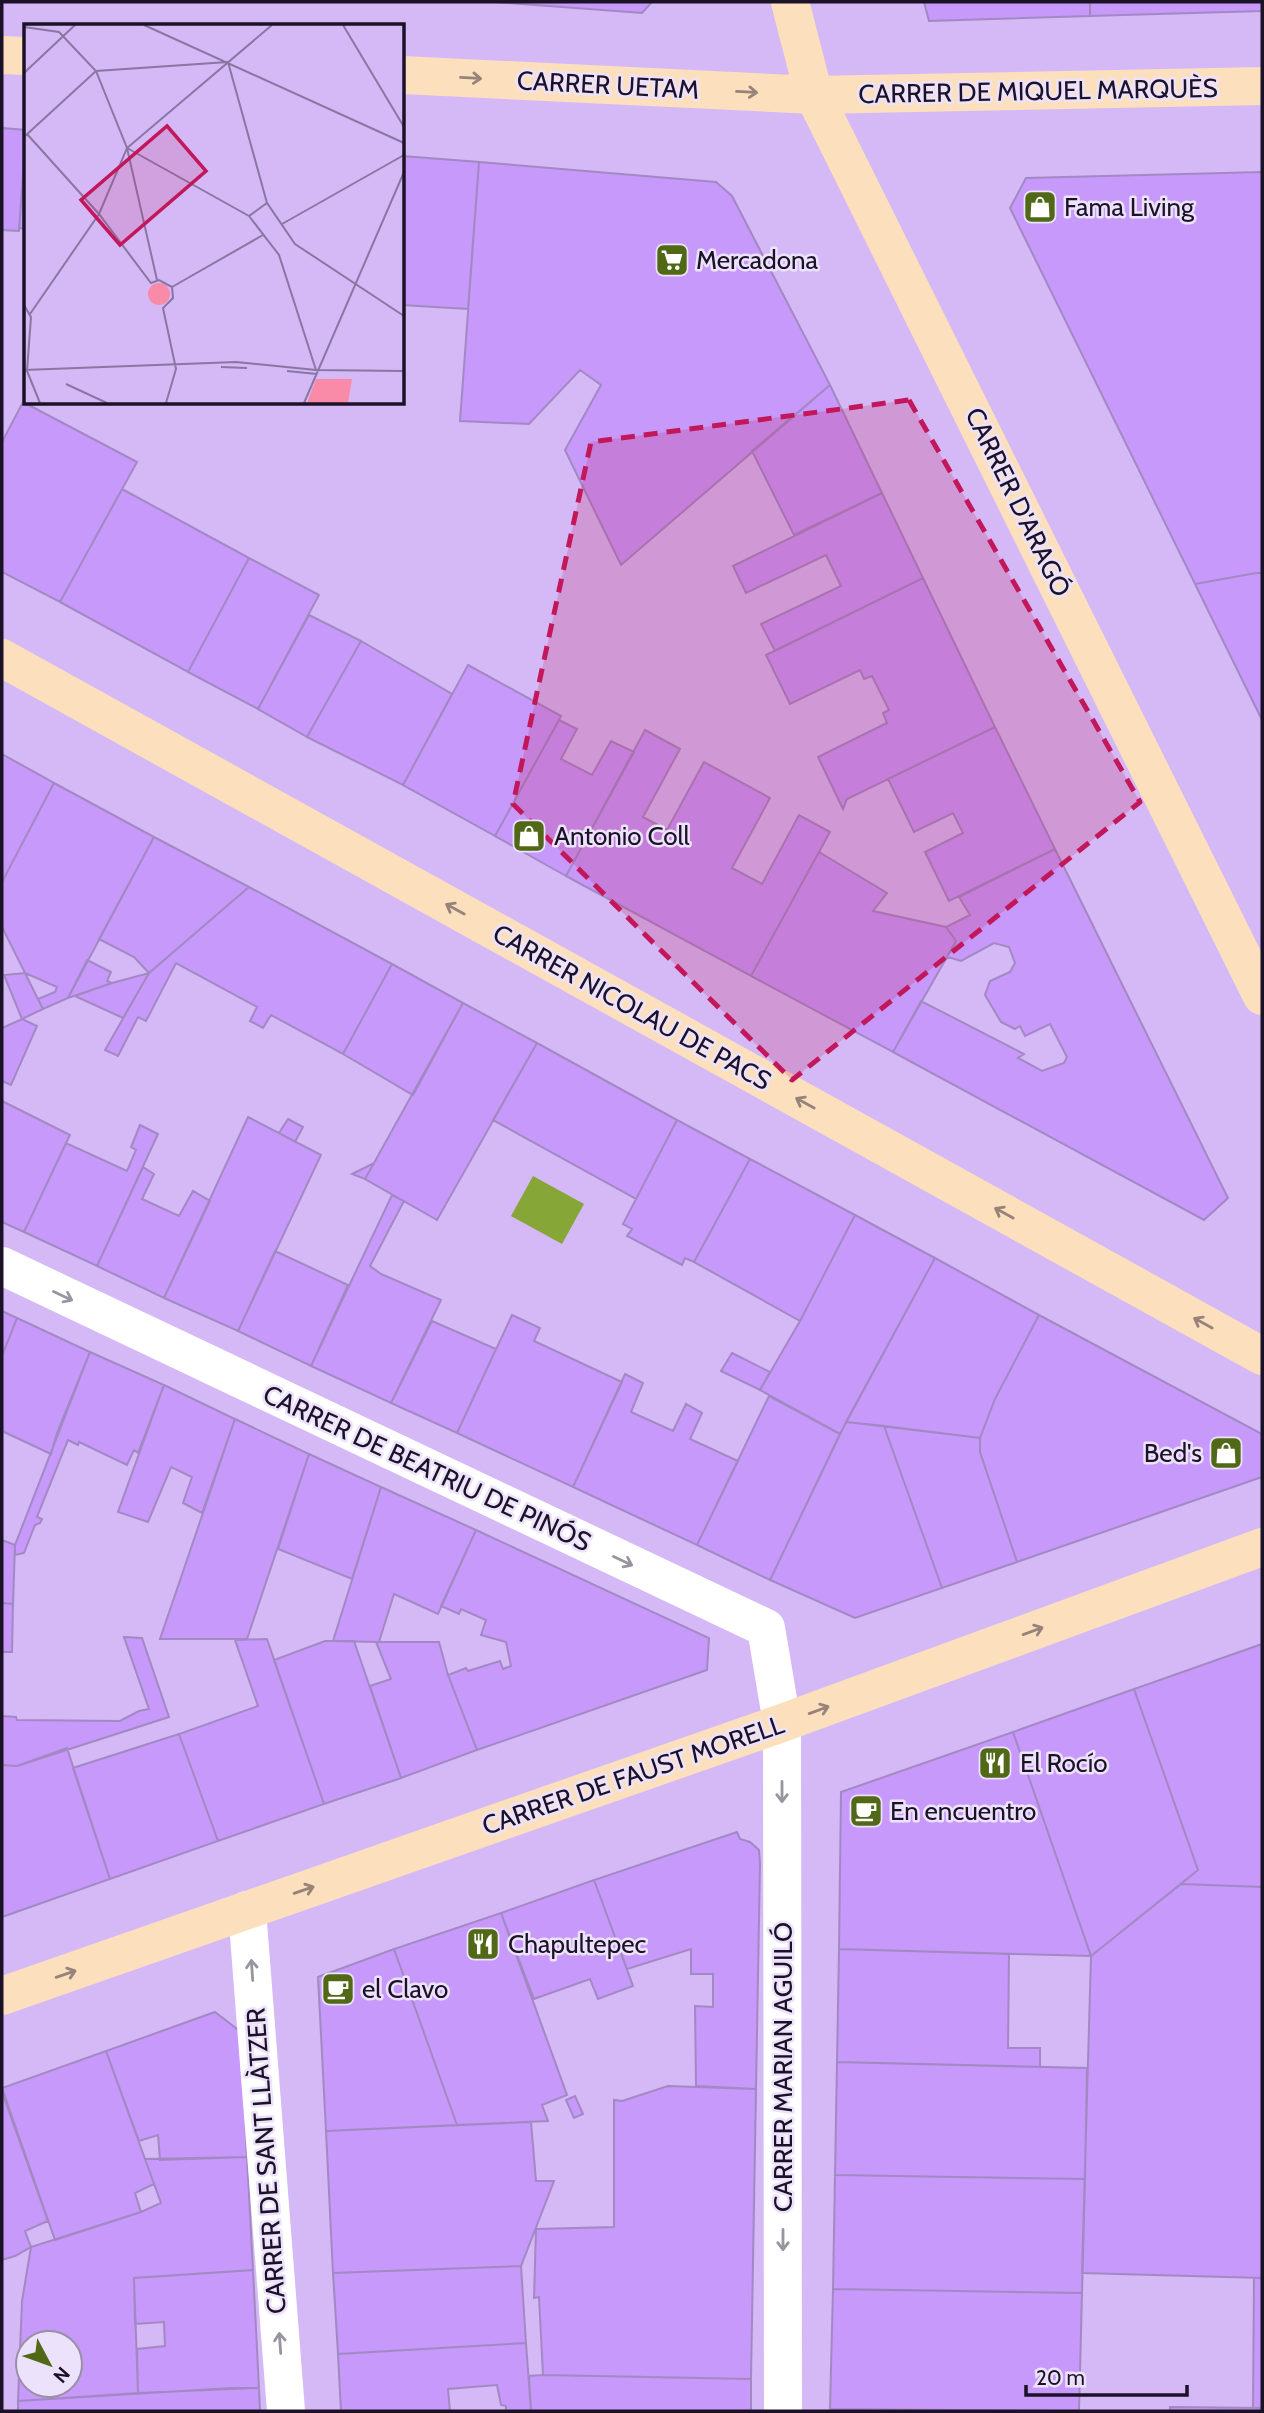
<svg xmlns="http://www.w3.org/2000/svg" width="1264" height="2413" font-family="Cabin,sans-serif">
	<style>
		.water { fill: #86a738 }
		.building { fill: #c699fa; stroke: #a389c3; stroke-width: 2; fill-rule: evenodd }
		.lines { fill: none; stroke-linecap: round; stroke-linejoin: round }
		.street { stroke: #fff; stroke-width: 38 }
		.secondary { stroke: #fce0be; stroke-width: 38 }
		.oneway { stroke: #97837a }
		.oneway2 { stroke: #99949e }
		.marked { fill: #c2185b; fill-opacity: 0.2; stroke: #c2185b; stroke-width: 5; stroke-dasharray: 14 9; stroke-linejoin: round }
		.labels { text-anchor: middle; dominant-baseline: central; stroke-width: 5; stroke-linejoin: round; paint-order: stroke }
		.street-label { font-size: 26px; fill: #1c1227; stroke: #ede2fb }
		.poi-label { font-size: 26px; fill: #1c1227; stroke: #ede2fb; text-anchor: start }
		.inset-road { fill: none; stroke: #8a76a3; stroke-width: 2 }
		.view { fill: #c2185b; fill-opacity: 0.15; stroke: #c2185b; stroke-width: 3.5 }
		.inset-edge { fill: none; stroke: #1c1227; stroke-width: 3.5 }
	</style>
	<rect width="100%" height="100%" fill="#d4b9f6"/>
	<!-- water -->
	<path class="water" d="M533 1176 584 1204 562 1244 511 1216Z"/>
	<!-- building -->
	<path class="building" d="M493 2H652L642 13Z
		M924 2H1090V16L929 21Z
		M1090 2H1262V11L1090 16Z
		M2 128 26 130 19 231 2 230Z
		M26 149V229L19 228Z
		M402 156 479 162 468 309 402 305Z
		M479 162 716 182 732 196 830 385 621 565 565 450 601 385 580 370 529 424 460 421Z
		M1262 172V572L1195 584 1010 208 1026 178Z
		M830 385 882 493 794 535 752 451Z
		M23 402 137 462 60 602 2 572V442Z
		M122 489 249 558 188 672 60 602Z
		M882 493 923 578 775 651 761 624 841 586 826 555 746 593 733 566Z
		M249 558 319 595 258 709 188 672Z
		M1262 572V720L1195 584Z
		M923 578 995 727 847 799 843 809 818 757 887 723 883 713 889 710 872 676 864 679 860 670 790 704 766 655Z
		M309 615 361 641 307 737 258 709Z
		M361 641 452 694 403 785 307 737Z
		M468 665 561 716 495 836 403 785Z
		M559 720 577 729 561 759 592 775 611 741 634 752 566 876 495 836Z
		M995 727 1055 849 949 901 925 852 963 833 953 813 914 832 888 779Z
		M645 730 680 749 643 817 667 830 704 762 770 798 732 868 762 884 799 815 830 832 751 976 566 876Z
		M2 754 54 783 2 882Z
		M54 783 154 837 68 998 43 1009 38 999 55 992 57 987 25 973 2 927V882Z
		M154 837 249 887 149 973 134 957 99 939Z
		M1055 849 1228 1198 1204 1220 893 1052 921 1001 1024 1054 1018 1058 1042 1071 1064 1063 1067 1057 1050 1024 1025 1036 1020 1026 1015 1029 1001 1022 985 995 990 981 1010 972 1015 963 1009 947 994 943 961 961 947 957 956 941 946 927 970 915 959 897Z
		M819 852 887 893 873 911 946 927 956 941 893 1052 751 976Z
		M249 887 392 964 343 1054 271 1015 263 1028 250 1021 257 1007 176 963 146 1021 138 1017 118 1056 105 1050 149 973Z
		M87 960 111 972 107 981 112 983 68 998Z
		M392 964 463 1003 413 1095 343 1054Z
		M25 973 43 1009 22 1019 4 975Z
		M149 973 123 1018 75 996 112 983Z
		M463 1003 537 1043 437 1220 365 1179Z
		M22 1019 37 1026 11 1085 2 1081V1028Z
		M537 1043 677 1120 636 1199 493 1120Z
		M2 1101 70 1135 24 1232 2 1222Z
		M248 1117 321 1155 238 1331 164 1298Z
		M288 1119 303 1127 295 1142 279 1133Z
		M677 1120 750 1159 694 1262 685 1258 682 1265 627 1236 632 1229 623 1224Z
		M140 1125 158 1134 97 1266 24 1232 66 1143 127 1171 136 1150 131 1147Z
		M750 1159 855 1215 800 1321 694 1262Z
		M374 1163 365 1179 352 1174Z
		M143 1167 154 1174 142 1199 179 1216 193 1191 210 1201 164 1298 97 1266Z
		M392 1195 404 1201 370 1266 381 1274 441 1300 391 1403 311 1366Z
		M855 1215 935 1258 840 1434 760 1390 800 1321Z
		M275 1251 348 1285 311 1366 238 1331Z
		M935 1258 1039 1315 995 1399 980 1438 846 1422Z
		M2 1311 17 1318 2 1356Z
		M512 1315 540 1328 534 1341 622 1382 573 1487 457 1433Z
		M1039 1315 1262 1434V1477L1017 1562 980 1452V1438L995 1399Z
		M17 1318 90 1352 57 1433 51 1454 2 1431V1356Z
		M432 1321 496 1349 457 1433 391 1403Z
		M90 1352 164 1385 138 1453 134 1450 127 1465 79 1442 78 1445 68 1440 37 1517 42 1519 40 1523 35 1525 24 1553 15 1555V1545Z
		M732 1353 770 1372 760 1390 721 1371Z
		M625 1374 643 1383 631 1412 673 1431 686 1404 702 1413 690 1439 738 1461 697 1545 573 1487Z
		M164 1385 235 1419 202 1513 183 1503 192 1477 171 1467 148 1522 118 1512Z
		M769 1396 840 1434 770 1580 697 1545Z
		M235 1419 309 1454 247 1639H160Z
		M846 1422 884 1426 942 1588 855 1618 770 1580Z
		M884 1426 980 1438V1452L1017 1562 942 1588Z
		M309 1454 381 1487 352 1579 278 1549Z
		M381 1487 476 1530 438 1614 394 1594 379 1642 333 1641Z
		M476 1530 709 1638 707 1670 477 1750 448 1675 466 1668 468 1671 500 1661 503 1669 511 1666 506 1642 481 1635 486 1620 461 1609 459 1614 441 1606Z
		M2 1540 15 1545 13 1604 2 1603Z
		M2 1603 13 1604 12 1652H2Z
		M124 1637 142 1638 169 1717 17 1766 2 1765V1716L16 1717 17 1720 120 1721 139 1711 149 1709Z
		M267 1639 324 1804 218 1841 179 1734 258 1706 235 1640Z
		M325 1641H354L401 1778 324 1804 274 1660Z
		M376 1642H439L448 1675 477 1750 401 1778 370 1686 391 1679Z
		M1262 1644V1887L1181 1884 1198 1870 1134 1689Z
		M1134 1689 1198 1870 1091 1956 1013 1732Z
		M1013 1732 1091 1956 839 1949 841 1792Z
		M179 1734 218 1841 110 1879 73 1768Z
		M67 1748 110 1879 2 1917V1765L17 1766Z
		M737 1832 740 1839 750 1842 759 1850 760 1863 756 2089 696 2086 695 2006 713 2007V1974H691V1949L627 1969 594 1880Z
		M594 1880 633 1986 598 1999 590 1979 534 1999 501 1913Z
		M1181 1884 1262 1887V2278L1082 2273 1091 1956Z
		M501 1913 567 2095 542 2105 548 2121 457 2125 394 1949Z
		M394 1949 457 2125 326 2131 318 1977Z
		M839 1949 1009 1954 1008 2048H1040V2067L837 2062Z
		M215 2012 241 2032 247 2157 160 2160 158 2135 139 2141 106 2051Z
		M106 2051 154 2184 135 2193 141 2212 55 2240 2 2088Z
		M837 2062 1087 2068 1085 2179 835 2175Z
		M668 2086 756 2089 751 2379 543 2375 539 2297 534 2298 536 2229 614 2227V2100L622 2101Z
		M2 2092 48 2221 25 2231 31 2247 15 2256 2 2260Z
		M575 2096 583 2114 574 2118 566 2100Z
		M531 2122 536 2181H554L521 2266 333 2273 326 2131Z
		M247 2157 253 2270 134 2278 138 2393 18 2401 22 2301 31 2247 141 2212 161 2203 145 2159ZM28 2343H70V2385H28Z
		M835 2175 1085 2179 1082 2293 833 2289Z
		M521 2266 526 2343 338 2354 333 2273Z
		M253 2270 259 2388 138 2393 137 2349 165 2346 164 2322 135 2324 134 2278Z
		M1254 2278H1262V2408H1253Z
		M833 2289 1082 2293 1079 2411 830 2409Z
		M526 2343 531 2411H506V2406L501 2405 497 2385 448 2389 450 2411H341L338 2354Z
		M543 2375 751 2379V2411H531L529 2376Z
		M231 2388H259L260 2411H18V2401Z
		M1170 2407 1262 2408V2411H1170Z
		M830 2409 892 2410V2411H830Z
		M892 2410H957V2411H892Z"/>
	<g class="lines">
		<!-- street -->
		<path class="street" d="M2 1266 766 1628 782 1723 783 2411
			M247 1910 286 2411"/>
		<!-- secondary -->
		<path class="secondary" d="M790 2 814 95 1262 996
			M2 55 26 56
			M402 75 814 95 1262 86
			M2 658 1262 1356
			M2 1996 782 1723 1262 1547"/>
	</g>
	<!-- one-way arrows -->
	<defs><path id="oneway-shaft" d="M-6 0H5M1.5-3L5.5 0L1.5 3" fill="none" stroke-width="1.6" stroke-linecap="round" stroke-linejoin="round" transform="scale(1.75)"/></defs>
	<g class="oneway">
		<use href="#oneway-shaft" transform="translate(471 78) rotate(3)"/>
		<use href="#oneway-shaft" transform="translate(747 92) rotate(3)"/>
		<use href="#oneway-shaft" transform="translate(455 909) rotate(-151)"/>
		<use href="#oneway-shaft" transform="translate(805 1103) rotate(-151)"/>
		<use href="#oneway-shaft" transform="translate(1004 1213) rotate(-151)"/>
		<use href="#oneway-shaft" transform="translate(1203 1323) rotate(-151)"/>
		<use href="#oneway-shaft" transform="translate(1033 1631) rotate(-20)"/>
		<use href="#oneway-shaft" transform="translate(819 1710) rotate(-20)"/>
		<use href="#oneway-shaft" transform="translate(304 1890) rotate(-19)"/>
		<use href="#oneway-shaft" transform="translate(66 1974) rotate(-19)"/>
	</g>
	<g class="oneway2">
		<use href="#oneway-shaft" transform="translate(63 1296) rotate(25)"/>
		<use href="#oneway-shaft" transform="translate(623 1561) rotate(25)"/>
		<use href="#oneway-shaft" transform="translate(782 1792) rotate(90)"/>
		<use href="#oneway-shaft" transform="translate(252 1970) rotate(-94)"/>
		<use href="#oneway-shaft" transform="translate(783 2240) rotate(90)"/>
		<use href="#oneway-shaft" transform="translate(280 2343) rotate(-94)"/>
	</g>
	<!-- marked area -->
	<path class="marked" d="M909 400 1140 802 792 1080 513 804 591 442Z"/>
	<!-- icons -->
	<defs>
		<symbol id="shop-square" viewBox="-11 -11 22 22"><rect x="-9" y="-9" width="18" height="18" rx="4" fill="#516817" stroke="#ede2fb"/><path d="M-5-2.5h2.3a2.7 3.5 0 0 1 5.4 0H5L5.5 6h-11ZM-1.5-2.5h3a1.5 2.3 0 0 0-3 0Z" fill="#fff"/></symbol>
		<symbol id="supermarket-square" viewBox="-11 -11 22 22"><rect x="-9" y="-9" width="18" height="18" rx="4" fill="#516817" stroke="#ede2fb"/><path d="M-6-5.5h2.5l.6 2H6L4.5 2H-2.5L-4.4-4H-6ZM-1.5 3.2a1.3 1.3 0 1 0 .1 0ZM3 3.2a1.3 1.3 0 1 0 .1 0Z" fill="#fff"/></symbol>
		<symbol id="restaurant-square" viewBox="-11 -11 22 22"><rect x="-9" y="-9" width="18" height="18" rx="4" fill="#516817" stroke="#ede2fb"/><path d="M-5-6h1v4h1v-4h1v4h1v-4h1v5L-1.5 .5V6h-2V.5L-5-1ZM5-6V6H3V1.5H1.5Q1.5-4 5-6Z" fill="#fff"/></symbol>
		<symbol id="cafe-square" viewBox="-11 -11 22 22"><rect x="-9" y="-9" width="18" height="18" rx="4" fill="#516817" stroke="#ede2fb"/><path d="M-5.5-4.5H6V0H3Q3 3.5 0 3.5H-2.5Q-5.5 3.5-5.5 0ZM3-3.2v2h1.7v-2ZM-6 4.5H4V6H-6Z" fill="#fff"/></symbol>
	</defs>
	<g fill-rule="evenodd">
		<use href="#shop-square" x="1021" y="188" width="38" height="38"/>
		<use href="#supermarket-square" x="653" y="241" width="38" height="38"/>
		<use href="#shop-square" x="510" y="817" width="38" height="38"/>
		<use href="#shop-square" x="1207" y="1434" width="38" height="38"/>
		<use href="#restaurant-square" x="976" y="1744" width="38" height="38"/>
		<use href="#cafe-square" x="847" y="1792" width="38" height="38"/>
		<use href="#restaurant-square" x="464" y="1925" width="38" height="38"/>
		<use href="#cafe-square" x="319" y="1970" width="38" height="38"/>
	</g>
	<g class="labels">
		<!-- street labels -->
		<g class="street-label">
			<text transform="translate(608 85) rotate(3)">CARRER UETAM</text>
			<text transform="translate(1038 91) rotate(-1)">CARRER DE MIQUEL MARQUÈS</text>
			<text transform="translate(1018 502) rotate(64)">CARRER D'ARAGÓ</text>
			<text transform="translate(632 1007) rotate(29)">CARRER NICOLAU DE PACS</text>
			<text transform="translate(427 1468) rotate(25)">CARRER DE BEATRIU DE PINÓS</text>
			<text transform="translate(633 1775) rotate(-19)">CARRER DE FAUST MORELL</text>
			<text transform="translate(783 2067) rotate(-90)">CARRER MARIAN AGUILÓ</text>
			<text transform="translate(266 2161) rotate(-94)">CARRER DE SANT LLÀTZER</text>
		</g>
		<!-- poi labels -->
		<g class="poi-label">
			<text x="1064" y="207">Fama Living</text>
			<text x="696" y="260">Mercadona</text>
			<text x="554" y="836">Antonio Coll</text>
			<text x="1202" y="1453" text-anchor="end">Bed's</text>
			<text x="1020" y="1763">El Rocío</text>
			<text x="890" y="1811">En encuentro</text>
			<text x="508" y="1944">Chapultepec</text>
			<text x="362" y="1989">el Clavo</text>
		</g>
	</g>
	<!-- overview -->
	<g transform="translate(24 24)">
		<rect width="380" height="380" fill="#d4b9f6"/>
		<path d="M124 270a11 11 0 1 1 22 0a11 11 0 1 1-22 0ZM292 355H328L324 379H283Z" fill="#fa8ba8"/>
		<path class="inset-road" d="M120 1 380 119M319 1 380 103M0 3 35 8 72 47 103 124 133 256M204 38 243 179M0 49 51 1M3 110 75 190 127 259 135 256 148 263 149 274 139 284 152 345 142 379M0 113 72 47 204 38M103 124 225 192M258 200 380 131M148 263 239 211M0 281 7 293 3 347 16 379M6 290 75 190 103 124 248 1M0 291V313M197 343 223 344M0 346 212 338 292 346 380 347M292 346 255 231 225 192 243 179 271 220 380 292M263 347 293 350M42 360 83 379M280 379 380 148"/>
		<path class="view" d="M143 102 182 147 96 221 57 176Z"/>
		<rect width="380" height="380" class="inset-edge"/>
	</g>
	<!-- border -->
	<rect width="1264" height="2413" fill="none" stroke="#1c1227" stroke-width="7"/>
	<!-- north arrow -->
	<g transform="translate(49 2364) rotate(131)"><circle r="33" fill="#ede2fb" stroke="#998fa6" stroke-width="2"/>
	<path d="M0-5L12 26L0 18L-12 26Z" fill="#516817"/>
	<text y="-10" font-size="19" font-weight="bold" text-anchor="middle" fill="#1c1227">N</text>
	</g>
	<!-- scale -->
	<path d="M1026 2385v10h161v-10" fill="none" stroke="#1c1227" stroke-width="3.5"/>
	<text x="1036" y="2385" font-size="21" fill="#1c1227" stroke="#ede2fb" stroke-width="5" paint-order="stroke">20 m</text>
</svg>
